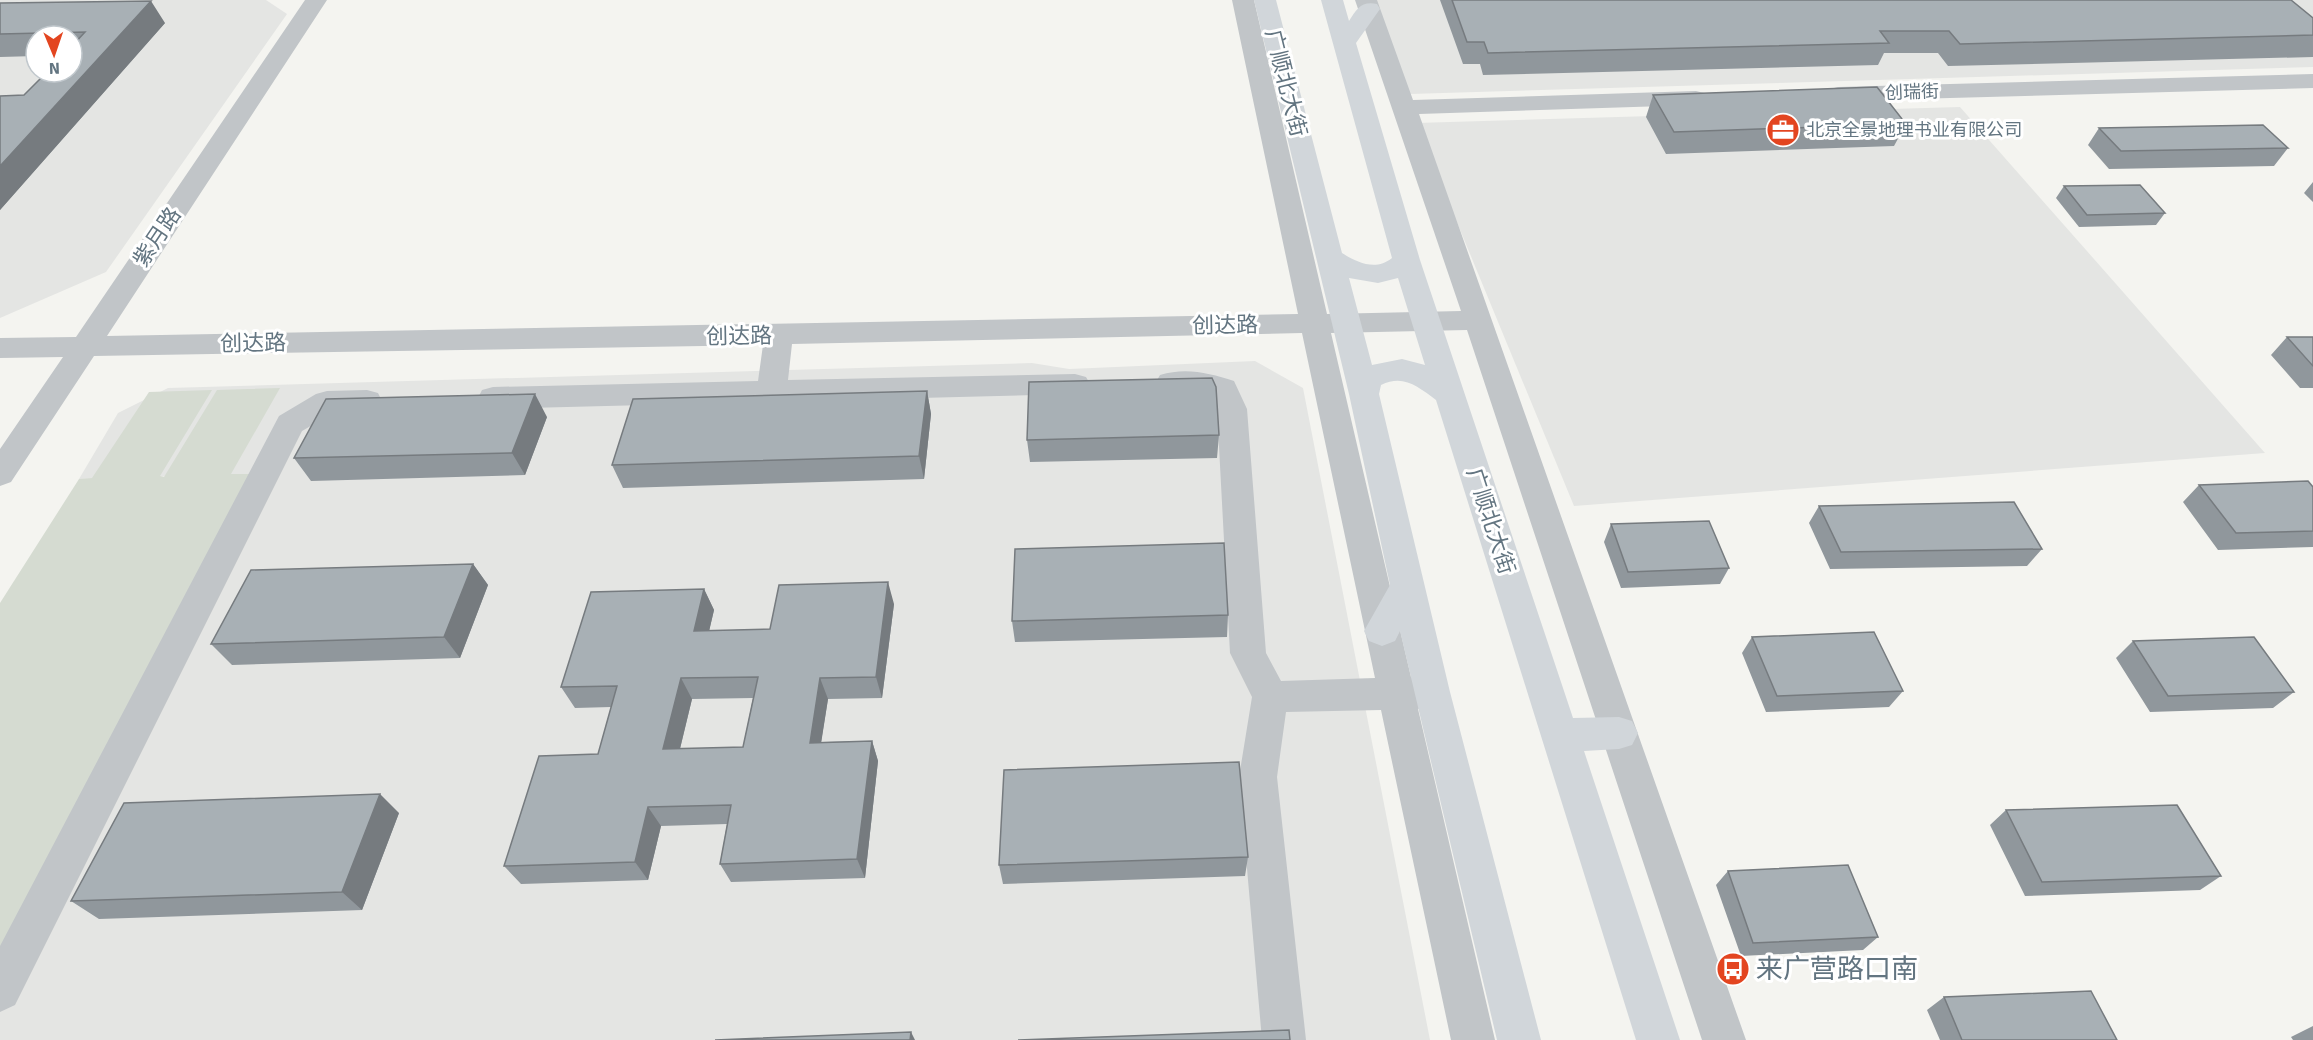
<svg xmlns="http://www.w3.org/2000/svg" width="2313" height="1040" font-family="Signika,'Noto Sans SC',sans-serif">
	<style>
		.built { fill: #e4e5e3; fill-rule: evenodd }
		.green { fill: #d5dbd1 }
		.lines { fill: none; stroke-linecap: round; stroke-linejoin: round }
		.minor { fill: #c1c5c8; fill-rule: evenodd }
		.major { fill: #d1d6da; fill-rule: evenodd }
		.wall { fill: #90979c; fill-rule: evenodd }
		.shaded-wall { fill: #767b7f }
		.building { fill: #a8b0b5; stroke: #767b7f; stroke-width: 1.5; fill-rule: evenodd }
		.labels { text-anchor: middle; dominant-baseline: central; stroke-width: 6; stroke-linejoin: round; paint-order: stroke }
		.far-street-label { font-size: 18px; fill: #637581; stroke: #fff }
		.far-poi-label { font-size: 18px; fill: #637581; stroke: #fff; text-anchor: start }
		.street-label { font-size: 22px; fill: #637581; stroke: #fff }
		.near-poi-label { font-size: 27px; fill: #637581; stroke: #fff; text-anchor: start }
	</style>
	<rect width="100%" height="100%" fill="#f4f4f0"/>
	<!-- built -->
	<path class="built" d="M0 0H266L287 14 106 272 0 318ZM36 36H72V72H36Z
		M1376 0H2313V67L1410 94Z
		M1960 107 2265 453 1574 506 1416 123Z
		M1255 361 1303 388 1430 1040H0V956L250 474 79 479 118 413 168 388 1032 363 1069 369Z"/>
	<!-- green -->
	<path class="green" d="M280 388 231 474H251L0 956V603L79 479 92 478 149 392 212 390 160 476 164 477 217 390Z"/>
	<g class="lines">
		<!-- minor -->
		<path class="minor" d="M305 0H327L107 336 1298 314 1232 0H1254L1327 314 1461 311 1355 0H1377L1413 100 1696 91 1704 93 1708 98 1704 103 1696 105 1419 114 1746 1040H1702L1467 330 1331 333 1411 677 1431 682 1436 693 1431 704 1418 709 1495 1040H1451L1381 710 1286 712 1277 777 1306 1040H1262L1239 777 1252 697 1230 653 1217 409 1211 395C1194 391 1177 394 1160 389L1156 382 1160 375C1186 367 1209 373 1234 381L1247 409 1266 653 1281 681 1375 678 1302 333 792 344 788 380 1075 374 1086 377 1090 384 1086 391 1075 394 493 409 482 406 478 398 482 390 493 387 758 381 763 345 94 356 11 482 0 486V449L63 357 0 358V338L76 337Z
			M2313 74V88L1838 101 1830 99 1826 94 1830 89 1838 87Z
			M367 390 378 393 382 401 378 409 367 412 333 413 302 431 15 1005 0 1012V946L279 416 316 394 327 391Z"/>
		<!-- major -->
		<path class="major" d="M1254 0H1276L1342 253C1358 263 1376 271 1392 258L1321 0H1343L1349 21C1357 9 1361 1 1377 4L1380 9 1356 43 1420 260 1573 718 1619 717 1632 721 1638 733 1632 745 1619 749 1584 751 1680 1040H1636L1436 400C1418 387 1404 374 1381 385L1379 394 1450 692 1541 1040H1497L1400 631 1395 641 1382 646 1369 641 1364 631 1390 585 1349 394ZM1349 278 1378 283 1398 278 1425 365 1402 359 1372 365Z"/>
	</g>
	<!-- wall -->
	<path class="wall" d="M1440 0H2291L2313 18V57L1948 66 1938 53H1884L1878 65 1483 75 1480 64H1463Z
		M0 3 165 23 0 210V96L24 95 72 72V36H36V56L0 57Z
		M1653 95 1906 124 1894 146 1666 154 1646 117Z
		M2099 128 2288 148 2274 166 2109 169 2088 145Z
		M2313 182V202L2304 193Z
		M2064 186 2165 213 2156 225 2079 227 2056 198Z
		M2287 337H2313V388H2300L2271 355Z
		M927 391 931 414 924 479 623 488 612 465Z
		M547 417 525 475 311 481 294 458Z
		M1219 435 1217 458 1030 462 1027 440Z
		M2199 485 2313 487V547L2218 550 2183 502Z
		M1819 506 2042 549 2027 566 1830 569 1809 523Z
		M1611 524 1729 568 1720 584 1621 588 1604 542Z
		M473 564 488 585 460 658 232 665 211 644Z
		M704 589 714 610 709 631 770 629 894 604 882 698 828 699 821 742 872 741 878 761 865 878 731 882 720 864 727 824 661 826 648 880 521 884 504 866 598 754 611 707 575 708 561 687ZM753 698 743 747 680 749 692 699Z
		M1228 615 1227 637 1015 642 1012 621Z
		M1752 637 1903 691 1889 707 1766 712 1742 653Z
		M2133 641 2294 692 2273 708 2150 712 2116 658Z
		M2006 810 2221 876 2200 890 2025 896 1990 825Z
		M399 813 362 910 99 919 71 901Z
		M1248 857 1245 876 1003 884 999 865Z
		M1728 871 1878 937 1863 950 1741 956 1716 885Z
		M1944 997 2117 1040H1940L1927 1010Z
		M2313 1026V1040H2293L2291 1037Z"/>
	<!-- shaded-wall -->
	<path class="shaded-wall" d="M151 1 165 23 0 210V166Z
		M927 391 931 414 924 479 919 456Z
		M535 394 547 417 525 475 512 453Z
		M473 564 488 585 460 658 444 637Z
		M888 582 894 604 882 698 876 677Z
		M704 589 714 610 704 653 694 631Z
		M681 678 692 699 675 769 663 749Z
		M820 678 828 699 818 763 810 743Z
		M872 741 878 761 865 878 857 859Z
		M380 794 399 813 362 910 342 892Z
		M648 807 661 826 648 880 635 862Z
		M911 1032 915 1040H910Z"/>
	<!-- building -->
	<path class="building" d="M1452 0H2291L2313 18V35L1960 44 1949 31H1880L1889 43 1488 53 1484 42H1467Z
		M151 1 0 166V96L24 95 47 72H72V46L85 32 0 34V3Z
		M1877 87 1906 124 1674 132 1653 95Z
		M2263 125 2288 148 2121 151 2099 128Z
		M2140 185 2165 213 2087 215 2064 186Z
		M2287 337H2313V366Z
		M1212 378 1216 387 1219 435 1027 440 1029 382Z
		M927 391 919 456 612 465 633 399Z
		M535 394 512 453 294 458 326 399Z
		M2308 481 2313 487V531L2236 533 2199 485Z
		M2014 502 2042 549 1841 552 1819 506Z
		M1709 521 1729 568 1628 572 1611 524Z
		M1224 543 1228 615 1012 621 1015 549Z
		M473 564 444 637 211 644 251 570Z
		M888 582 876 677 820 678 810 743 872 741 857 859 720 864 731 805 648 807 635 862 504 866 539 756 598 754 617 686 561 687 591 592 704 589 694 631 770 629 779 585ZM758 677 743 747 663 749 681 678Z
		M1874 632 1903 691 1777 696 1752 637Z
		M2254 637 2294 692 2168 696 2133 641Z
		M1239 762 1248 857 999 865 1004 770Z
		M380 794 342 892 71 901 124 803Z
		M2177 805 2221 876 2042 882 2006 810Z
		M1848 865 1878 937 1753 943 1728 871Z
		M2091 991 2117 1040H1962L1944 997Z
		M1289 1030 1290 1040H1018Z
		M911 1032 910 1040H715Z"/>
	<!-- icons -->
	<defs>
		<symbol id="office-disc" viewBox="-11 -11 22 22"><circle r="9.5" fill="#e34520" stroke="#fff"/><path d="M-6-3h4V-5.5h4V-3h4V5H-6ZM-1-4.5V-3h2v-1.5ZM-6 0V1H6V0Z" fill="#fff"/></symbol>
		<symbol id="bus-disc" viewBox="-11 -11 22 22"><circle r="9.5" fill="#e34520" stroke="#fff"/><path d="M-5-6H5V4H4V6H2V4H-2V6H-4V4H-5ZM-3.5-4V0h7V-4ZM-3.5 1.2v1.5H-2V1.2ZM2 1.2v1.5H3.5V1.2Z" fill="#fff"/></symbol>
	</defs>
	<g fill-rule="evenodd">
		<use href="#office-disc" x="1764" y="111" width="38" height="38"/>
		<use href="#bus-disc" x="1714" y="950" width="38" height="38"/>
	</g>
	<g class="labels">
		<!-- far-street labels -->
		<g class="far-street-label">
			<text transform="translate(1912 92) rotate(-2)">创瑞街</text>
		</g>
		<!-- far-poi labels -->
		<g class="far-poi-label">
			<text x="1806" y="130">北京全景地理书业有限公司</text>
		</g>
		<!-- street labels -->
		<g class="street-label">
			<text transform="translate(1286 83) rotate(76)">广顺北大街</text>
			<text transform="translate(157 237) rotate(-56)">紫月路</text>
			<text transform="translate(1225 325) rotate(-1)">创达路</text>
			<text transform="translate(739 336) rotate(-1)">创达路</text>
			<text transform="translate(253 343) rotate(-1)">创达路</text>
			<text transform="translate(1491 521) rotate(72)">广顺北大街</text>
		</g>
		<!-- near-poi labels -->
		<g class="near-poi-label">
			<text x="1756" y="969">来广营路口南</text>
		</g>
	</g>
	<!-- north arrow -->
	<g transform="translate(54 54) rotate(178)"><circle r="28" fill="#ffffff" stroke="#c1c8cd" stroke-width="1.5"/>
	<path d="M0-4.5L10 22L0 15L-10 22Z" fill="#e34520"/>
	<text y="-9" font-size="16" font-weight="bold" text-anchor="middle" fill="#637581">N</text>
	</g>
</svg>
